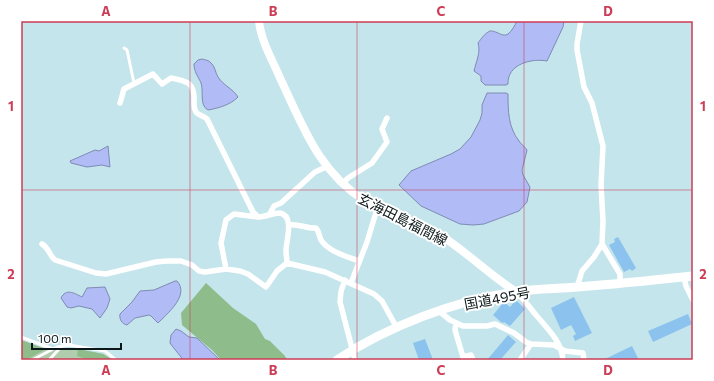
<svg xmlns="http://www.w3.org/2000/svg" width="714" height="381" font-family="Commissioner,'Noto Sans JP',sans-serif">
	<style>
		.green { fill: #b0cead }
		.forest { fill: #8ebc8b }
		.water { fill: #b1bcf7; stroke: #7f8ab4 }
		.building { fill: #8bc3ee }
		.lines { fill: none; stroke-linecap: round; stroke-linejoin: round }
		.service { stroke: #fff; stroke-width: 3 }
		.minor { stroke: #fff; stroke-width: 5.5 }
		.secondary { stroke: #fff; stroke-width: 8 }
		.trunk { stroke: #fff; stroke-width: 9 }
		.grid { fill: none; stroke: #cd3d56; stroke-width: 1; stroke-opacity: 0.55 }
		.labels { text-anchor: middle; dominant-baseline: central; stroke-width: 4; stroke-linejoin: round; paint-order: stroke }
		.street-label { font-size: 14px; fill: #0b1719; stroke: #fff }
		.neatline { fill: none; stroke: #cd3d56; stroke-width: 1.5 }
		.grid-label { font-size: 13px; text-anchor: middle; font-weight: bold; fill: #cd3d56 }
	</style>
	<rect width="100%" height="100%" fill="#c4e5eb"/>
	<!-- green -->
	<path class="green" d="M21 340 43 348H69L94 352 103 354 113 360H21Z"/>
	<!-- forest -->
	<path class="forest" d="M206 283 233 308 256 324 265 339 270 341 285 356 287 360H221L212 350 182 325 181 313Z
		M21 340 43 348 44 350 26 360H21Z
		M78 349 103 354 113 360H89L77 356Z"/>
	<!-- water -->
	<path class="water" d="M517 21H564L563 27 547 61C532 58 507 64 508 84L506 85H485L481 81V76L474 71C476 62 481 52 478 43 481 39 485 33 490 31 496 30 503 38 508 34 512 31 515 25 517 21Z
		M202 59C205 60 209 60 211 63 215 66 215 72 218 77 224 86 232 88 238 97 230 105 219 108 208 110 199 105 204 92 201 83 198 76 194 72 194 64L198 60Z
		M487 93H506L508 94C508 110 508 127 519 141 521 144 525 147 527 150L522 170 523 175 530 187 527 202 519 211 484 224 473 225 460 224 421 206 399 185 411 171 451 154 460 149 471 137 480 120 482 113V105Z
		M108 146 110 167 102 165 87 167 71 163 70 161 95 150 99 151Z
		M175 281H177C190 295 167 314 158 323L151 316 149 315 135 318 127 325C122 324 119 319 120 314L132 302 140 291 154 290Z
		M105 287 110 299 107 308 100 318 92 309 79 306 71 308 67 307 61 298C66 288 74 293 82 297L87 288Z
		M176 329 181 331 189 337 197 338 220 360H183L181 357 173 347 170 343 171 335Z"/>
	<!-- building -->
	<path class="building" d="M618 237 636 268 632 271 630 269 624 272 609 245 615 242 614 239Z
		M574 297 592 333 575 341 573 336 576 334 571 325 561 330 551 308Z
		M516 300 525 309 510 326 504 322 503 323 501 322 493 315 504 302 510 307Z
		M688 314 692 324 653 342 648 331Z
		M508 335 516 342 500 360H487Z
		M425 339 433 360H419L413 343Z
		M632 346 638 358 635 360H603Z"/>
	<g class="lines">
		<!-- service -->
		<path class="service" d="M124 48 127 50 134 83
			M21 337 53 349
			M32 360 57 347 69 345 105 351 116 360
			M49 360 61 347"/>
		<!-- minor -->
		<path class="minor" d="M120 103 124 89 153 74 162 84 171 78C188 81 195 83 194 102 194 106 194 109 196 112 198 115 204 116 207 119L253 212 258 217C265 217 273 213 280 213 295 216 286 241 286 250 286 255 287 259 287 263
			M342 184 348 178 372 163 387 142 382 129 387 118
			M269 215 274 206 281 203 315 172 326 167
			M289 225C298 223 306 229 316 228 319 231 319 236 321 240 329 252 346 256 359 261
			M42 244C49 248 49 255 55 260L96 273 106 274 156 262 167 261H181L192 265 199 271 205 272 226 269 240 271 248 274 266 287 277 271 287 263 325 272 374 294 382 301 397 328
			M602 244 620 274V284
			M226 269 221 243 226 220 234 214 258 217
			M684 277 686 286 693 300
			M345 280 341 291 340 302 355 360
			M351 283 367 242 377 209
			M577 287 582 271 594 257 602 244 603 221 601 185 603 146 592 103 584 87 577 50V44L581 21
			M515 292C524 298 529 307 536 315 547 328 562 342 563 360
			M439 311 450 320 463 326H487L495 324 514 333 526 342 531 344 554 345 565 351 583 353 584 360
			M456 323 455 330 463 357 471 355 473 360
			M520 360 531 344"/>
		<!-- secondary -->
		<path class="secondary" d="M259 21C261 41 272 59 280 78 303 126 318 171 365 201 388 216 415 220 437 233 465 250 488 274 515 291"/>
		<!-- trunk -->
		<path class="trunk" d="M337 360C386 327 456 300 515 292 535 288 557 289 578 287 616 284 655 280 693 276"/>
	</g>
	<!-- grid -->
	<path class="grid" d="M190 21V360M357 21V360M524 21V360M21 190H693"/>
	<g class="labels">
		<!-- street labels -->
		<g class="street-label">
			<text transform="translate(403 219) rotate(27)">玄海田島福間線</text>
			<text transform="translate(497 298) rotate(-11)">国道495号</text>
		</g>
	</g>
	<!-- border -->
	<rect width="714" height="381" fill="none" stroke="#ffffff" stroke-width="44"/>
	<!-- scale -->
	<path d="M32 343v6h89v-6" fill="none" stroke="#0b1719" stroke-width="2"/>
	<text x="38" y="343" font-size="12" fill="#0b1719" stroke="#ffffff" stroke-width="3" paint-order="stroke">100 m</text>
	<rect x="22" y="22" width="670" height="337" class="neatline"/>
	<g class="grid-label">
		<text x="106" y="16">A</text>
		<text x="273" y="16">B</text>
		<text x="441" y="16">C</text>
		<text x="608" y="16">D</text>
		<text x="11" y="111">1</text>
		<text x="703" y="111">1</text>
		<text x="11" y="279">2</text>
		<text x="703" y="279">2</text>
		<text x="106" y="375">A</text>
		<text x="273" y="375">B</text>
		<text x="441" y="375">C</text>
		<text x="608" y="375">D</text>
	</g>
</svg>
